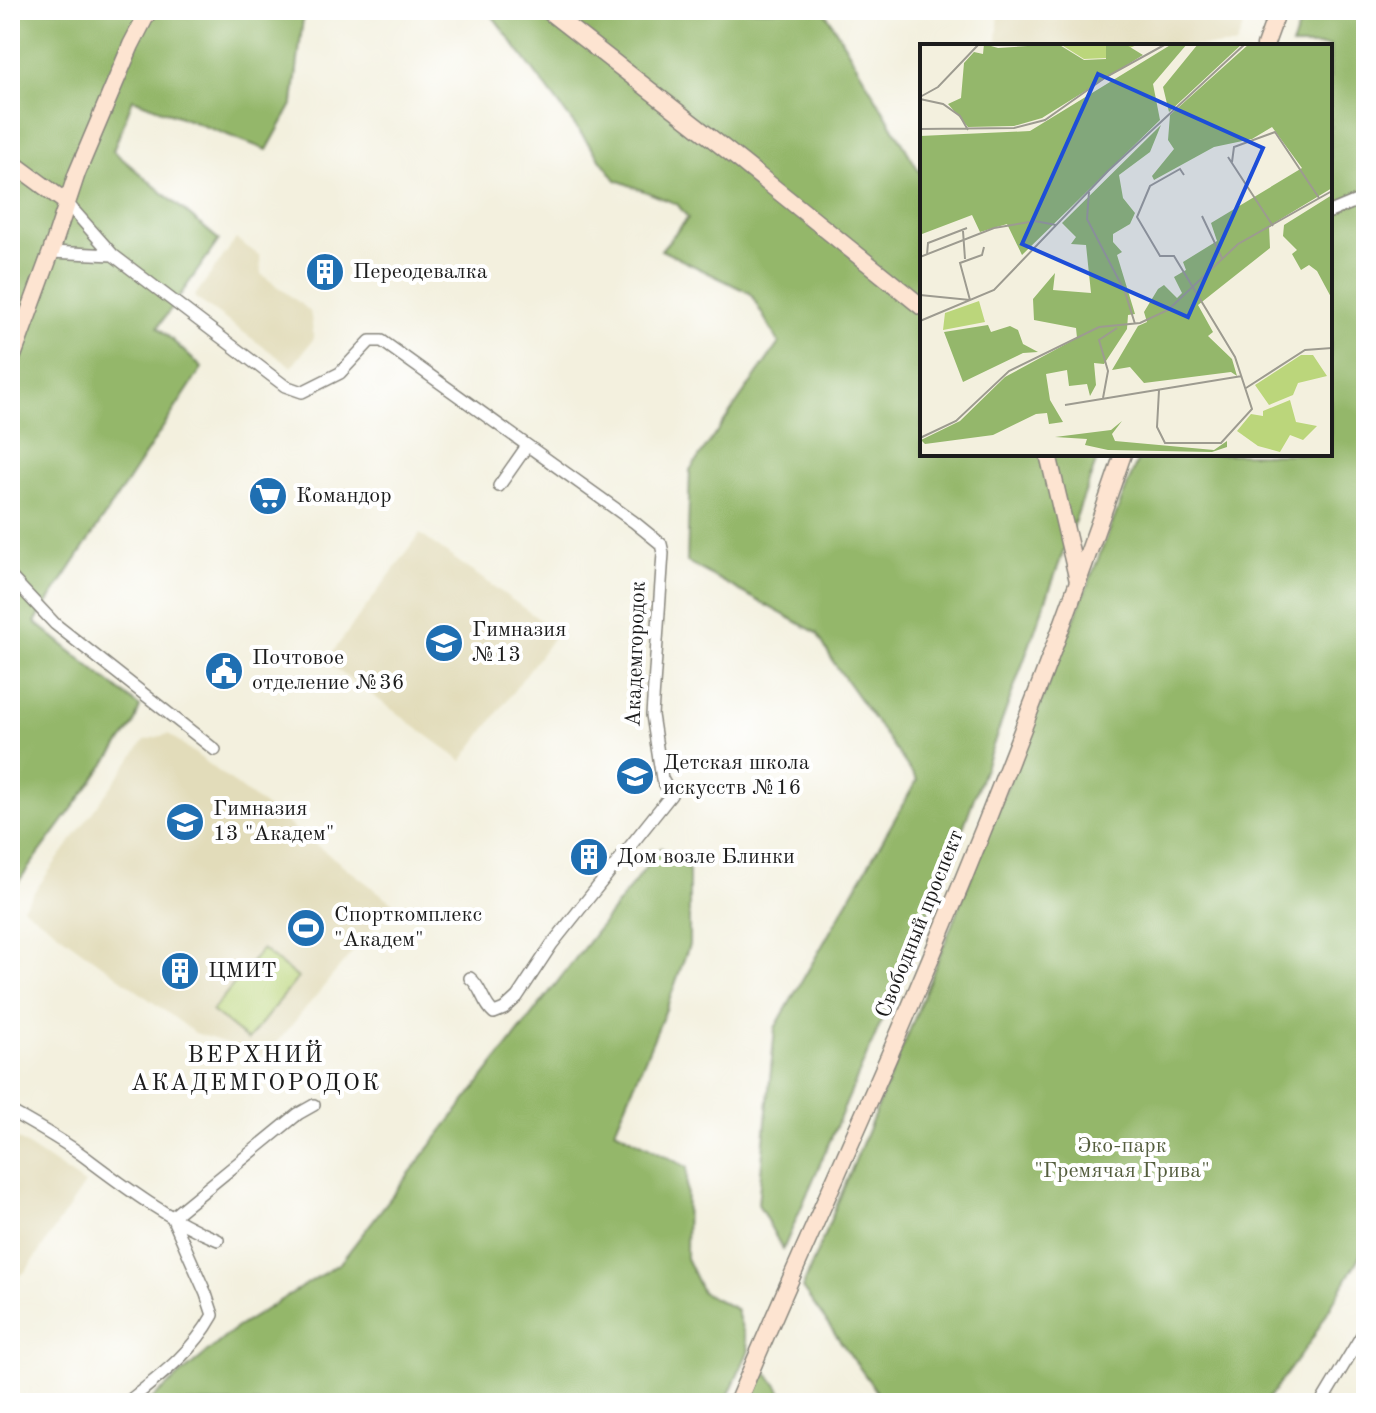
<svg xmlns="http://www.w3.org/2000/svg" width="1376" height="1413" font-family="'Old Standard TT',serif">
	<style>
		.built { fill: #e2dcba }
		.green { fill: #bbd67b; stroke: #6c794c; stroke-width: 2 }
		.forest { fill: #94b76b; stroke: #586a44; stroke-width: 2 }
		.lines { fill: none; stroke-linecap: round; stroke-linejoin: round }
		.street-casing { stroke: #88867d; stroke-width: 14 }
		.secondary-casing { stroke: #88867d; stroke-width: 19 }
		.street { stroke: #fff; stroke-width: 11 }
		.secondary { stroke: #fde4d1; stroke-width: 16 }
		.labels { text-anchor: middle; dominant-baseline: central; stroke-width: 8; stroke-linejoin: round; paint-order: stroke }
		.poi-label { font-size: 22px; fill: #1c1c1c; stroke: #fff; text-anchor: start }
		.street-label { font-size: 22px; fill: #1c1c1c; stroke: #fff }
		.park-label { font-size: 22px; fill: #545d3d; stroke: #fff }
		.neighbourhood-label { font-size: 24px; letter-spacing: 2px; fill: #1c1c1c; stroke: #fff }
		.inset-road { fill: none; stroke: #9d9b90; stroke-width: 2 }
		.view { fill: #1d4ed8; fill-opacity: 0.15; stroke: #1d4ed8; stroke-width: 4 }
		.inset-edge { fill: none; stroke: #1c1c1c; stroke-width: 4 }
	</style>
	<rect width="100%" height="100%" fill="#fff"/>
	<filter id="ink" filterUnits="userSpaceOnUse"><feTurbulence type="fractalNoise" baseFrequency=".0125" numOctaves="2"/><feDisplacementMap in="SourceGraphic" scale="16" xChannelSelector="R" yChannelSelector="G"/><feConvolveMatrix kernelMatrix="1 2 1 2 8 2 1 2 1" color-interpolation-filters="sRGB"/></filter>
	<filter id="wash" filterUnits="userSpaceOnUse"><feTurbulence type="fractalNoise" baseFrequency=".006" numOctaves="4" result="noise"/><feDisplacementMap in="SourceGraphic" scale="32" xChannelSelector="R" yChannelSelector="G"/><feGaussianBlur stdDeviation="1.8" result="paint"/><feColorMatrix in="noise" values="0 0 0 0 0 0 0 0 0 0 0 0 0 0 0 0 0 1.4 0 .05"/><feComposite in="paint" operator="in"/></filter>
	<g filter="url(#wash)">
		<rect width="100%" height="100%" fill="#f3f0de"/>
		<!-- built -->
		<path class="built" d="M999 10H1249L1236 46H997Z
			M236 239 260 256 261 274 310 311 314 338 292 367 194 297Z
			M420 534 557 632 462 761 326 661Z
			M169 734 393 903 266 1056 195 1033 23 907 145 740Z
			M10 1134 85 1184 26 1271 10 1283Z"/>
		<!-- green -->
		<path class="green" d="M262 949 298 978 248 1040 212 1011Z"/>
		<!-- forest -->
		<path class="forest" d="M10 10H304L293 103 267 150 133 99 113 151 219 240 158 327 202 368 35 622 140 707 133 726 10 893Z
			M488 10H824L922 176V454H1099L955 850 783 1250 758 1204 775 1028 917 780 834 663 817 633 687 562 690 470 779 343 750 293 661 250 688 218 677 204 616 180Z
			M1305 10H1366V1245L1312 1339 1265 1403H885L802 1288 911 1027 1140 454H1330V46H1292Z
			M661 848 689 870V945L667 1007 615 1130 687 1167 686 1258 702 1292 736 1309 749 1350 725 1403H147L236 1328 340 1263Z
			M764 1369 790 1403H749Z"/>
	</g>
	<g filter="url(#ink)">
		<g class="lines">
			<defs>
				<path id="street" d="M67 203 113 255 285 386 302 392 340 373 370 341H382L634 522 661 544 663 553 652 715 662 779 671 795 552 944 517 997 504 1009 494 1013C482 1003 482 987 470 978
					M1330 212 1366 197
					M51 252 113 255
					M499 486 527 446
					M10 576 55 624 215 750
					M10 1111C35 1125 62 1140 85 1157 126 1188 169 1220 218 1240
					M172 1217 298 1114 314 1105
					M126 1403C159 1377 192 1353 213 1315L206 1294 172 1217
					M1321 1403 1366 1328"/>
				<path id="secondary" d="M547 10 742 162 922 307
					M1265 46 1278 10
					M10 161 67 203
					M10 364 51 252 77 173 131 45 149 10
					M1048 454 1078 581
					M737 1403C788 1282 843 1163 895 1042 978 849 1055 653 1123 454"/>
			</defs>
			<!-- street casing -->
			<use href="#street" class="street-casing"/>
			<!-- secondary casing -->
			<use href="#secondary" class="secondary-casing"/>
			<!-- street -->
			<use href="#street" class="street"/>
			<!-- secondary -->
			<use href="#secondary" class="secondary"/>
		</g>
	</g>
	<!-- icons -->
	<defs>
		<symbol id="building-disc" viewBox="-11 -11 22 22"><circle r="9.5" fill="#1f6fb2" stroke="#fff"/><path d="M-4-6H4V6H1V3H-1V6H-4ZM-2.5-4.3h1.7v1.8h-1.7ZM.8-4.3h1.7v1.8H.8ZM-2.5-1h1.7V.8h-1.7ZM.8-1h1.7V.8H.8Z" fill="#fff"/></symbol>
		<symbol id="supermarket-disc" viewBox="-11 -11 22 22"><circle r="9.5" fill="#1f6fb2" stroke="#fff"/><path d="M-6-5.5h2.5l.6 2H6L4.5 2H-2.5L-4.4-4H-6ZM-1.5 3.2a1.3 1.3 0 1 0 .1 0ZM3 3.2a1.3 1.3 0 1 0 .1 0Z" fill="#fff"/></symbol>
		<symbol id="school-disc" viewBox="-11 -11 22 22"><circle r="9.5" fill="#1f6fb2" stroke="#fff"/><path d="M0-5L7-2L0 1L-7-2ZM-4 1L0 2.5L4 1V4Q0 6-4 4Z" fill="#fff"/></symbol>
		<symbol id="civic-disc" viewBox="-11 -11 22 22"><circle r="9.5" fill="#1f6fb2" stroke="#fff"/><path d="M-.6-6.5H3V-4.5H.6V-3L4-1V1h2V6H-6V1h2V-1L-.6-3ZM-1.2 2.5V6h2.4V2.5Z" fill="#fff"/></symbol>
		<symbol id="stadium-disc" viewBox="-11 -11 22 22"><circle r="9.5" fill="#1f6fb2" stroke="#fff"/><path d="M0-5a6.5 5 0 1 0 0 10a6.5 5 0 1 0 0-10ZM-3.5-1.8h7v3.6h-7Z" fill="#fff"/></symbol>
	</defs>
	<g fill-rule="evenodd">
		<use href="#building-disc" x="303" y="250" width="44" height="44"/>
		<use href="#supermarket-disc" x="246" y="474" width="44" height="44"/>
		<use href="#school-disc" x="422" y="621" width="44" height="44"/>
		<use href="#civic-disc" x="202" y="649" width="44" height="44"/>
		<use href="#school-disc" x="613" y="754" width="44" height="44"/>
		<use href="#school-disc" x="163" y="800" width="44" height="44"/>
		<use href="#building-disc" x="567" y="835" width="44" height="44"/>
		<use href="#stadium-disc" x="284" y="906" width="44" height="44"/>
		<use href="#building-disc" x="158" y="949" width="44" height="44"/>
	</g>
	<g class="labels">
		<!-- poi labels -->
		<g class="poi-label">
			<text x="353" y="272">Переодевалка</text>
			<text x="296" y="496">Командор</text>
			<text x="472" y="630">Гимназия<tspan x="472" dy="25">№13</tspan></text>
			<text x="252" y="658">Почтовое<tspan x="252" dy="25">отделение №36</tspan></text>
			<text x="663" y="763">Детская школа<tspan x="663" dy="25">искусств №16</tspan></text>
			<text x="213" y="809">Гимназия<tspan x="213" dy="25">13 "Академ"</tspan></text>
			<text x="617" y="857">Дом возле Блинки</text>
			<text x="334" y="915">Спорткомплекс<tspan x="334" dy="25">"Академ"</tspan></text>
			<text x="208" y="971">ЦМИТ</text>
		</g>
		<!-- street labels -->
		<g class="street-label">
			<text transform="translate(636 654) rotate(-88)">Академгородок</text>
			<text transform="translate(920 924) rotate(-68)">Свободный проспект</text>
		</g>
		<!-- park labels -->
		<g class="park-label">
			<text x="1122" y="1146">Эко-парк<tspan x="1122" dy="25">"Гремячая Грива"</tspan></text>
		</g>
		<!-- neighbourhood labels -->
		<g class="neighbourhood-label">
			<text x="256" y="1056">ВЕРХНИЙ<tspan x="256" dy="28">АКАДЕМГОРОДОК</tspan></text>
		</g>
	</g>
	<!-- overview -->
	<g transform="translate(920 44)">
		<rect width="412" height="412" fill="#f3f0de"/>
		<path d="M140 0H219L187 14 164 15ZM59 257 65 278 23 286 25 269ZM381 311H393L407 332 378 339 373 351 349 361 335 341ZM370 356 376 378 397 382 383 396 370 391 360 408 338 402 317 387 331 370 343 372V367Z" fill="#bbd67b"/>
		<path d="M64 0 78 4 138 0 164 16 186 15V0H205L223 11 122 74 94 82 48 83 28 60 41 54 44 19 54 8 63 10ZM252 0H267L233 40 240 76 102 211 87 180 60 188 52 171 2 190 0 195V92L110 87ZM278 0H322L249 68 243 43ZM329 0H412V144L349 182 350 204 278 261 293 288 288 292 312 315 317 332 311 328 224 339 210 323 192 326 218 282 227 278 224 268 238 245 244 241 257 254 262 249 254 233 266 226 263 218 297 197 291 179 382 124 352 83 332 95 294 103 234 136 232 132 254 105 248 96 250 71ZM241 81 230 108 199 131 203 154 215 169 210 180 193 190V198L202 208 197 211 215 270 208 271 207 285 184 320 174 319 176 341 170 352 167 340 149 342 147 326 126 330 130 356 143 378 129 380 127 369 116 370 73 391 5 400 1 396 40 377 85 333 157 294 156 284 114 276 113 255 135 229 133 246 171 249 166 201 151 200 156 193 142 179ZM412 151V255L397 227 389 221 381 226 372 210 377 206 363 192 364 181ZM68 281 71 288 90 282 98 286 103 300 118 308 103 309 43 338 24 288ZM202 377 192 390 195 397 294 406 307 397V403L292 408 188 406 165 401 167 395 135 393 191 386Z" fill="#94b76b"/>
		<path class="inset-road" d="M0 53 18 43 59 0M0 55 23 60 40 72 48 86M0 85 94 84 125 76 186 33 246 0M308 113 353 182M312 118 314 103 355 88 399 154M169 148 167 175 205 248 215 280M282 172 302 214M43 187 45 215M7 211 8 199 47 184M0 213 74 184 115 177 136 181M0 251 50 256M50 256 40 219 62 211 64 203M0 277 74 246 188 127 325 0M326 344 385 306 412 304M239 346 237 383 245 399H301L332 365 315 313 254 212H240L217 173 230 142 260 125 264 131M183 354 188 327 179 296 197 284M145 361 322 332M0 394 36 377 89 327 179 283 220 279 248 266 318 200 412 147"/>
		<path class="view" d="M178 30 343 104 268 273 102 200Z"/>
		<rect width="412" height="412" class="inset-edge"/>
	</g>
	<!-- margin -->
	<rect width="1376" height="1413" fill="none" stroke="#fff" stroke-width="40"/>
</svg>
